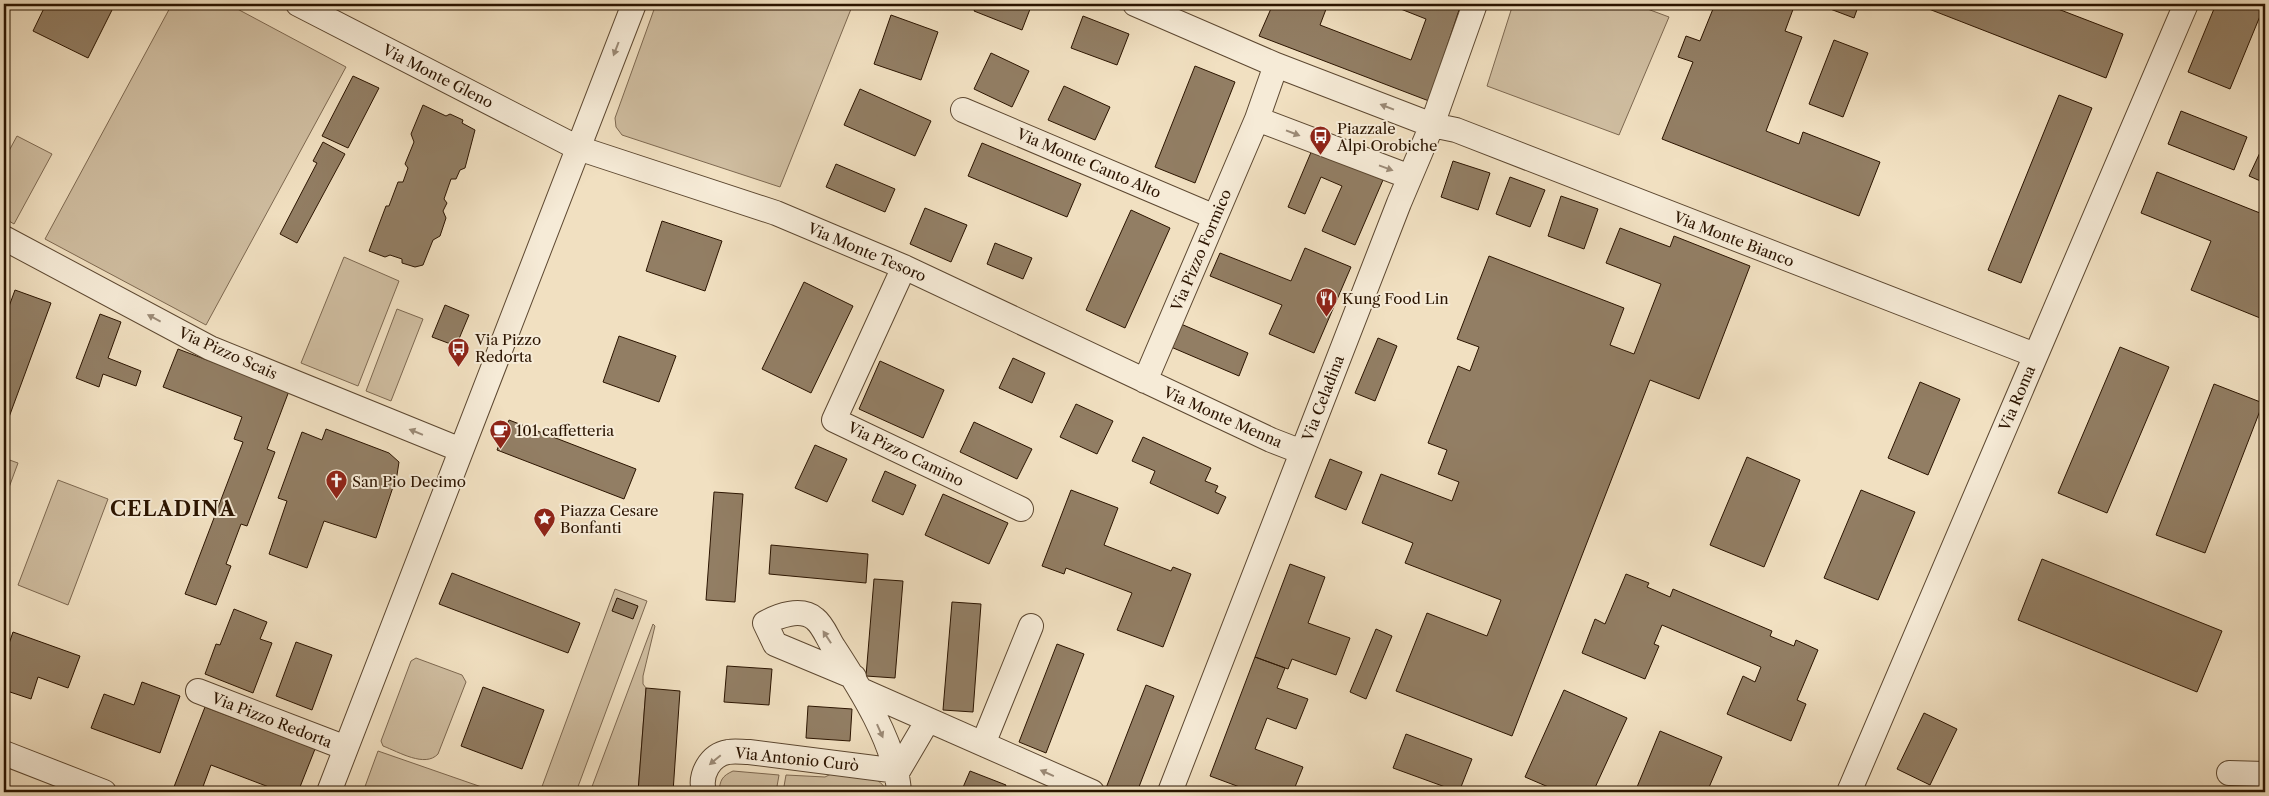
<svg xmlns="http://www.w3.org/2000/svg" width="2269" height="796" font-family="'Libre Caslon Text',serif">
	<style>
		.green { fill: #cfbda0; stroke: #7d6850 }
		.building { fill: #927e64; stroke: #2b1400 }
		.lines { fill: none; stroke-linecap: round; stroke-linejoin: round }
		.minor-casing { stroke: #5c4730; stroke-width: 26 }
		.minor { stroke: #f6ebd7; stroke-width: 24 }
		.oneway { fill: #9b8a76 }
		.labels { text-anchor: middle; dominant-baseline: central; stroke-width: 4; stroke-linejoin: round; paint-order: stroke }
		.street-label { font-size: 15px; fill: #2b1400; stroke: #f6ebd7 }
		.poi-label { font-size: 15px; fill: #2b1400; stroke: #f6ebd7; text-anchor: start }
		.district-label { font-size: 20px; font-weight: bold; letter-spacing: 1px; fill: #2b1400; stroke: #f6ebd7 }
	</style>
	<rect width="100%" height="100%" fill="#f1e0c1"/>
	<filter id="stains"><feTurbulence type="fractalNoise" baseFrequency=".004" numOctaves="4"/><feColorMatrix values="0 0 0 0 .2 0 0 0 0 .09 0 0 0 0 .02 0 0 0 .5 -.17"/></filter>
	<radialGradient id="worn" r=".72"><stop offset=".6" stop-color="#630" stop-opacity="0"/><stop offset="1" stop-color="#630" stop-opacity=".3"/></radialGradient>
	<!-- green -->
	<path class="green" d="M172 4H228L346 67 206 325 45 239Z
		M656 4H853L780 187 622 135 616 127 615 118Z
		M1513 4H1634L1669 17 1619 135 1487 86Z
		M17 136 52 154 14 224 4 218V160Z
		M344 257 399 281 358 386 301 363Z
		M397 309 423 319 391 401 366 391Z
		M4 458 18 463 4 501Z
		M58 480 108 499 68 605 18 585Z
		M615 589 647 601 576 792H540Z
		M653 624 655 626 643 676V684L646 688 638 792H590Z
		M416 658 462 675 466 682 438 754C425 768 399 752 383 746L381 741 411 661Z
		M378 751 496 792H363Z
		M733 771 779 775 776 792H719C720 780 722 776 733 771Z
		M833 773C853 775 878 771 887 792H783L786 775 825 777Z"/>
	<!-- building -->
	<path class="building" d="M46 4H115L88 58 33 31Z
		M977 4H1032L1022 30 974 11Z
		M1273 4H1328L1320 25 1411 60 1426 19 1388 4H1461L1429 101 1259 36Z
		M1715 4H1795L1785 31 1802 37 1766 131 1799 144 1803 132 1880 162 1859 216 1662 139 1693 62 1678 57 1686 36 1700 41Z
		M1817 4H1859L1854 18Z
		M1916 4H2045L2123 34 2106 78Z
		M2216 4H2265L2230 89 2188 72Z
		M891 15 938 32 921 80 874 64Z
		M1083 16 1129 34 1117 65 1071 48Z
		M1834 40 1868 53 1843 117 1809 104Z
		M991 53 1029 71 1012 107 974 89Z
		M1195 66 1235 82 1195 183 1155 167Z
		M353 76 379 88 348 148 322 136Z
		M1064 86 1110 107 1095 140 1048 120Z
		M860 89 931 121 915 156 844 125Z
		M2059 95 2092 108 2021 283 1988 270Z
		M423 105 446 116 450 114 463 120 462 123 475 130 465 168 460 170 456 179H451L444 199 447 203 443 211 446 218 440 236 433 240 423 265 415 267 402 263V259L390 255 385 257 369 251 386 206H389L398 182H403L408 168 405 164 414 142 411 134Z
		M2181 111 2247 137 2234 170 2168 144Z
		M323 142 345 154 297 243 280 234 317 163 313 161Z
		M982 143 1081 184 1067 217 968 176Z
		M2264 144 2265 145V183L2249 176Z
		M1312 150 1383 180 1355 245 1322 231 1342 186 1321 177 1305 214 1288 207Z
		M1453 161 1490 173 1478 210 1441 197Z
		M836 164 895 189 885 212 826 187Z
		M2157 172 2265 215V320L2191 290 2211 241 2141 213Z
		M1510 177 1545 190 1530 227 1496 214Z
		M1561 196 1598 209 1584 249 1548 236Z
		M925 208 967 225 951 262 910 244Z
		M1131 210 1170 228 1125 328 1086 310Z
		M662 221 722 241 705 291 646 271Z
		M1620 228 1670 247 1674 236 1750 266 1699 399 1650 380 1512 736 1396 691 1427 613 1487 636 1501 600 1405 563 1413 543 1362 523 1381 474 1452 501 1459 482 1438 474 1447 450 1428 443 1458 366 1470 371 1479 347 1457 339 1489 256 1624 308 1610 345 1634 354 1661 284 1606 263Z
		M995 243 1032 258 1023 279 987 264Z
		M1305 248 1351 267 1314 353 1269 334 1282 305 1210 276 1220 253 1291 281Z
		M804 282 853 306 811 393 762 369Z
		M15 290 51 303 5 428 4 320Z
		M445 305 469 315 456 346 432 337Z
		M100 314 121 322 108 358 141 371 136 386 103 374 99 387 76 378Z
		M1181 324 1248 353 1239 376 1171 347Z
		M619 336 676 356 659 402 603 382Z
		M1378 338 1397 346 1375 401 1355 393Z
		M2120 347 2169 367 2107 513 2058 493Z
		M178 349 289 391 267 449 275 452 247 526 241 524 226 564 231 566 216 605 185 594 243 442 234 439 242 417 163 387Z
		M1013 358 1045 373 1032 403 999 388Z
		M880 361 944 390 923 438 859 409Z
		M1920 382 1960 399 1928 475 1888 458Z
		M2214 384 2263 403 2205 553 2156 535Z
		M1076 404 1113 421 1097 454 1060 437Z
		M509 420 636 469 624 499 497 450Z
		M974 422 1032 449 1017 479 960 452Z
		M326 429 389 453 399 462 397 475 376 538 324 521 307 568 269 554 287 501 278 498 302 432 322 440Z
		M1143 437 1211 468 1205 481 1218 486 1215 492 1226 497 1218 514 1150 483 1155 471 1132 461Z
		M815 445 847 459 827 502 795 488Z
		M1747 457 1800 480 1764 567 1710 545Z
		M1330 459 1362 472 1346 510 1315 497Z
		M885 471 916 485 903 515 872 501Z
		M1071 490 1118 508 1104 545 1171 571 1173 567 1191 574 1163 647 1117 630 1132 593 1066 568 1064 574 1042 566Z
		M1861 490 1915 512 1878 600 1824 578Z
		M714 492 743 494 735 602 706 600Z
		M943 494 1008 523 989 564 925 535Z
		M771 545 868 554 866 583 769 574Z
		M2042 559 2222 631 2197 692 2018 620Z
		M1290 564 1325 577 1308 623 1350 638 1336 675 1292 659 1288 669 1255 657Z
		M452 573 580 623 568 653 439 604Z
		M1626 574 1649 583 1647 587 1670 597 1673 589 1772 631 1770 636 1794 646 1796 640 1818 650 1797 700 1806 704 1791 741 1727 714 1743 676 1755 682 1761 667 1662 625 1654 644 1659 646 1645 679 1582 653 1595 619 1605 624Z
		M874 579 903 581 895 678 866 676Z
		M617 598 638 606 633 619 612 611Z
		M952 602 981 604 973 712 943 710Z
		M234 609 267 622 260 639 272 643 253 693 205 674 216 644 220 645Z
		M1376 629 1392 636 1366 699 1350 692Z
		M13 632 80 656 68 688 38 677 31 699 4 690V658Z
		M296 642 332 655 312 710 276 696Z
		M1057 644 1084 654 1046 753 1019 742Z
		M1255 657 1285 668 1277 688 1308 699 1296 729 1267 718 1255 749 1303 767 1293 792H1253L1210 776Z
		M727 666 772 669 769 705 724 702Z
		M142 682 180 696 160 753 91 728 104 694 134 705Z
		M1146 685 1174 696 1137 792H1116L1106 788Z
		M483 687 544 710 522 769 461 746Z
		M646 688 680 691 673 792H638Z
		M1564 690 1627 718 1593 792H1560L1525 777Z
		M808 706 852 709 850 741 806 738Z
		M205 707 315 749 298 792H282L211 765 201 792H172Z
		M1924 713 1957 729 1930 785 1897 769Z
		M1660 731 1722 757 1707 792H1635Z
		M1406 734 1472 759 1459 792 1393 768Z
		M970 771 1006 785 1003 792H961Z"/>
	<g class="lines">
		<defs>
			<path id="minor" d="M298 4 578 148 776 213 904 267 1271 440 1302 452
				M1135 4 1276 65
				M963 110 1215 217
				M1257 119 1410 177
				M4 238 210 348 461 450
				M904 267 834 420 1021 509
				M1145 381 1257 119 1276 65 1432 125 1456 130 2035 355
				M854 677 775 644 765 623C778 616 801 607 815 619 823 625 828 639 834 648 860 688 896 744 899 792
				M198 691 346 748
				M863 691 1092 792
				M983 744 1031 626
				M4 753 104 792
				M898 771 928 720
				M2229 773 2265 774
				M329 792 634 4
				M704 792C699 775 710 755 728 752 735 751 742 752 749 752L898 771
				M1170 792 1399 203 1432 125 1475 4
				M1849 792 2186 4"/>
		</defs>
		<!-- minor casing -->
		<use href="#minor" class="minor-casing"/>
		<!-- minor -->
		<use href="#minor" class="minor"/>
	</g>
	<!-- one-way arrows -->
	<defs><path id="oneway-solid" d="M-6-.8H1V-3.2L6.5 0L1 3.2V.8H-6Z" transform="scale(1.25)"/></defs>
	<g class="oneway">
		<use href="#oneway-solid" transform="translate(616 49) rotate(111)"/>
		<use href="#oneway-solid" transform="translate(1387 107) rotate(-159)"/>
		<use href="#oneway-solid" transform="translate(1293 133) rotate(21)"/>
		<use href="#oneway-solid" transform="translate(1386 168) rotate(20)"/>
		<use href="#oneway-solid" transform="translate(154 318) rotate(-152)"/>
		<use href="#oneway-solid" transform="translate(416 432) rotate(-158)"/>
		<use href="#oneway-solid" transform="translate(827 637) rotate(-123)"/>
		<use href="#oneway-solid" transform="translate(880 731) rotate(66)"/>
		<use href="#oneway-solid" transform="translate(715 760) rotate(140)"/>
		<use href="#oneway-solid" transform="translate(1047 773) rotate(-156)"/>
	</g>
	<!-- icons -->
	<defs>
		<symbol id="bus-pin" viewBox="-11 -11 22 30"><path d="M0 17L-7.5 6A9.5 9.5 0 1 1 7.5 6Z" fill="#8f2418" stroke="#f6ebd7"/><path d="M-5-6H5V4H4V6H2V4H-2V6H-4V4H-5ZM-3.5-4V0h7V-4ZM-3.5 1.2v1.5H-2V1.2ZM2 1.2v1.5H3.5V1.2Z" fill="#fff"/></symbol>
		<symbol id="restaurant-pin" viewBox="-11 -11 22 30"><path d="M0 17L-7.5 6A9.5 9.5 0 1 1 7.5 6Z" fill="#8f2418" stroke="#f6ebd7"/><path d="M-5-6h1v4h1v-4h1v4h1v-4h1v5L-1.5 .5V6h-2V.5L-5-1ZM5-6V6H3V1.5H1.5Q1.5-4 5-6Z" fill="#fff"/></symbol>
		<symbol id="cafe-pin" viewBox="-11 -11 22 30"><path d="M0 17L-7.5 6A9.5 9.5 0 1 1 7.5 6Z" fill="#8f2418" stroke="#f6ebd7"/><path d="M-5.5-4.5H6V0H3Q3 3.5 0 3.5H-2.5Q-5.5 3.5-5.5 0ZM3-3.2v2h1.7v-2ZM-6 4.5H4V6H-6Z" fill="#fff"/></symbol>
		<symbol id="church-pin" viewBox="-11 -11 22 30"><path d="M0 17L-7.5 6A9.5 9.5 0 1 1 7.5 6Z" fill="#8f2418" stroke="#f6ebd7"/><path d="M-1.2-6h2.4v3.5h3.3v2.4h-3.3V6h-2.4V-.1h-3.3v-2.4h3.3Z" fill="#fff"/></symbol>
		<symbol id="sight-pin" viewBox="-11 -11 22 30"><path d="M0 17L-7.5 6A9.5 9.5 0 1 1 7.5 6Z" fill="#8f2418" stroke="#f6ebd7"/><path d="M0-6L1.8-2.2L6-1.7L2.9 1.2L3.7 5.4L0 3.3L-3.7 5.4L-2.9 1.2L-6-1.7L-1.8-2.2Z" fill="#fff"/></symbol>
	</defs>
	<g fill-rule="evenodd">
		<use href="#bus-pin" x="1308" y="124" width="25" height="34"/>
		<use href="#restaurant-pin" x="1314" y="286" width="25" height="34"/>
		<use href="#bus-pin" x="446" y="336" width="25" height="34"/>
		<use href="#cafe-pin" x="488" y="418" width="25" height="34"/>
		<use href="#church-pin" x="324" y="468" width="25" height="34"/>
		<use href="#sight-pin" x="532" y="506" width="25" height="34"/>
	</g>
	<g class="labels">
		<!-- street labels -->
		<g class="street-label">
			<text transform="translate(438 76) rotate(27)">Via Monte Gleno</text>
			<text transform="translate(1089 163) rotate(23)">Via Monte Canto Alto</text>
			<text transform="translate(1734 239) rotate(21)">Via Monte Bianco</text>
			<text transform="translate(1201 250) rotate(-67)">Via Pizzo Formico</text>
			<text transform="translate(867 252) rotate(23)">Via Monte Tesoro</text>
			<text transform="translate(228 353) rotate(24)">Via Pizzo Scais</text>
			<text transform="translate(1323 398) rotate(-69)">Via Celadina</text>
			<text transform="translate(2017 398) rotate(-67)">Via Roma</text>
			<text transform="translate(1223 417) rotate(24)">Via Monte Menna</text>
			<text transform="translate(906 454) rotate(26)">Via Pizzo Camino</text>
			<text transform="translate(272 720) rotate(21)">Via Pizzo Redorta</text>
			<text transform="translate(797 759) rotate(6)">Via Antonio Curò</text>
		</g>
		<!-- poi labels -->
		<g class="poi-label">
			<text x="1337" y="128">Piazzale<tspan x="1337" dy="17">Alpi Orobiche</tspan></text>
			<text x="1342" y="298">Kung Food Lin</text>
			<text x="475" y="339">Via Pizzo<tspan x="475" dy="17">Redorta</tspan></text>
			<text x="516" y="430">101 caffetteria</text>
			<text x="352" y="481">San Pio Decimo</text>
			<text x="560" y="510">Piazza Cesare<tspan x="560" dy="17">Bonfanti</tspan></text>
		</g>
		<!-- district labels -->
		<g class="district-label">
			<text x="173" y="509">CELADINA</text>
		</g>
	</g>
	<!-- margin -->
	<rect width="2269" height="796" fill="none" stroke="#f1e0c1" stroke-width="20"/>
	<rect x="5" y="5" width="2259" height="786" fill="none" stroke="#2b1400" stroke-width="2.5"/>
	<rect x="10" y="10" width="2249" height="776" fill="none" stroke="#2b1400"/>
	<rect width="100%" height="100%" filter="url(#stains)"/>
	<rect width="100%" height="100%" fill="url(#worn)"/>
</svg>
